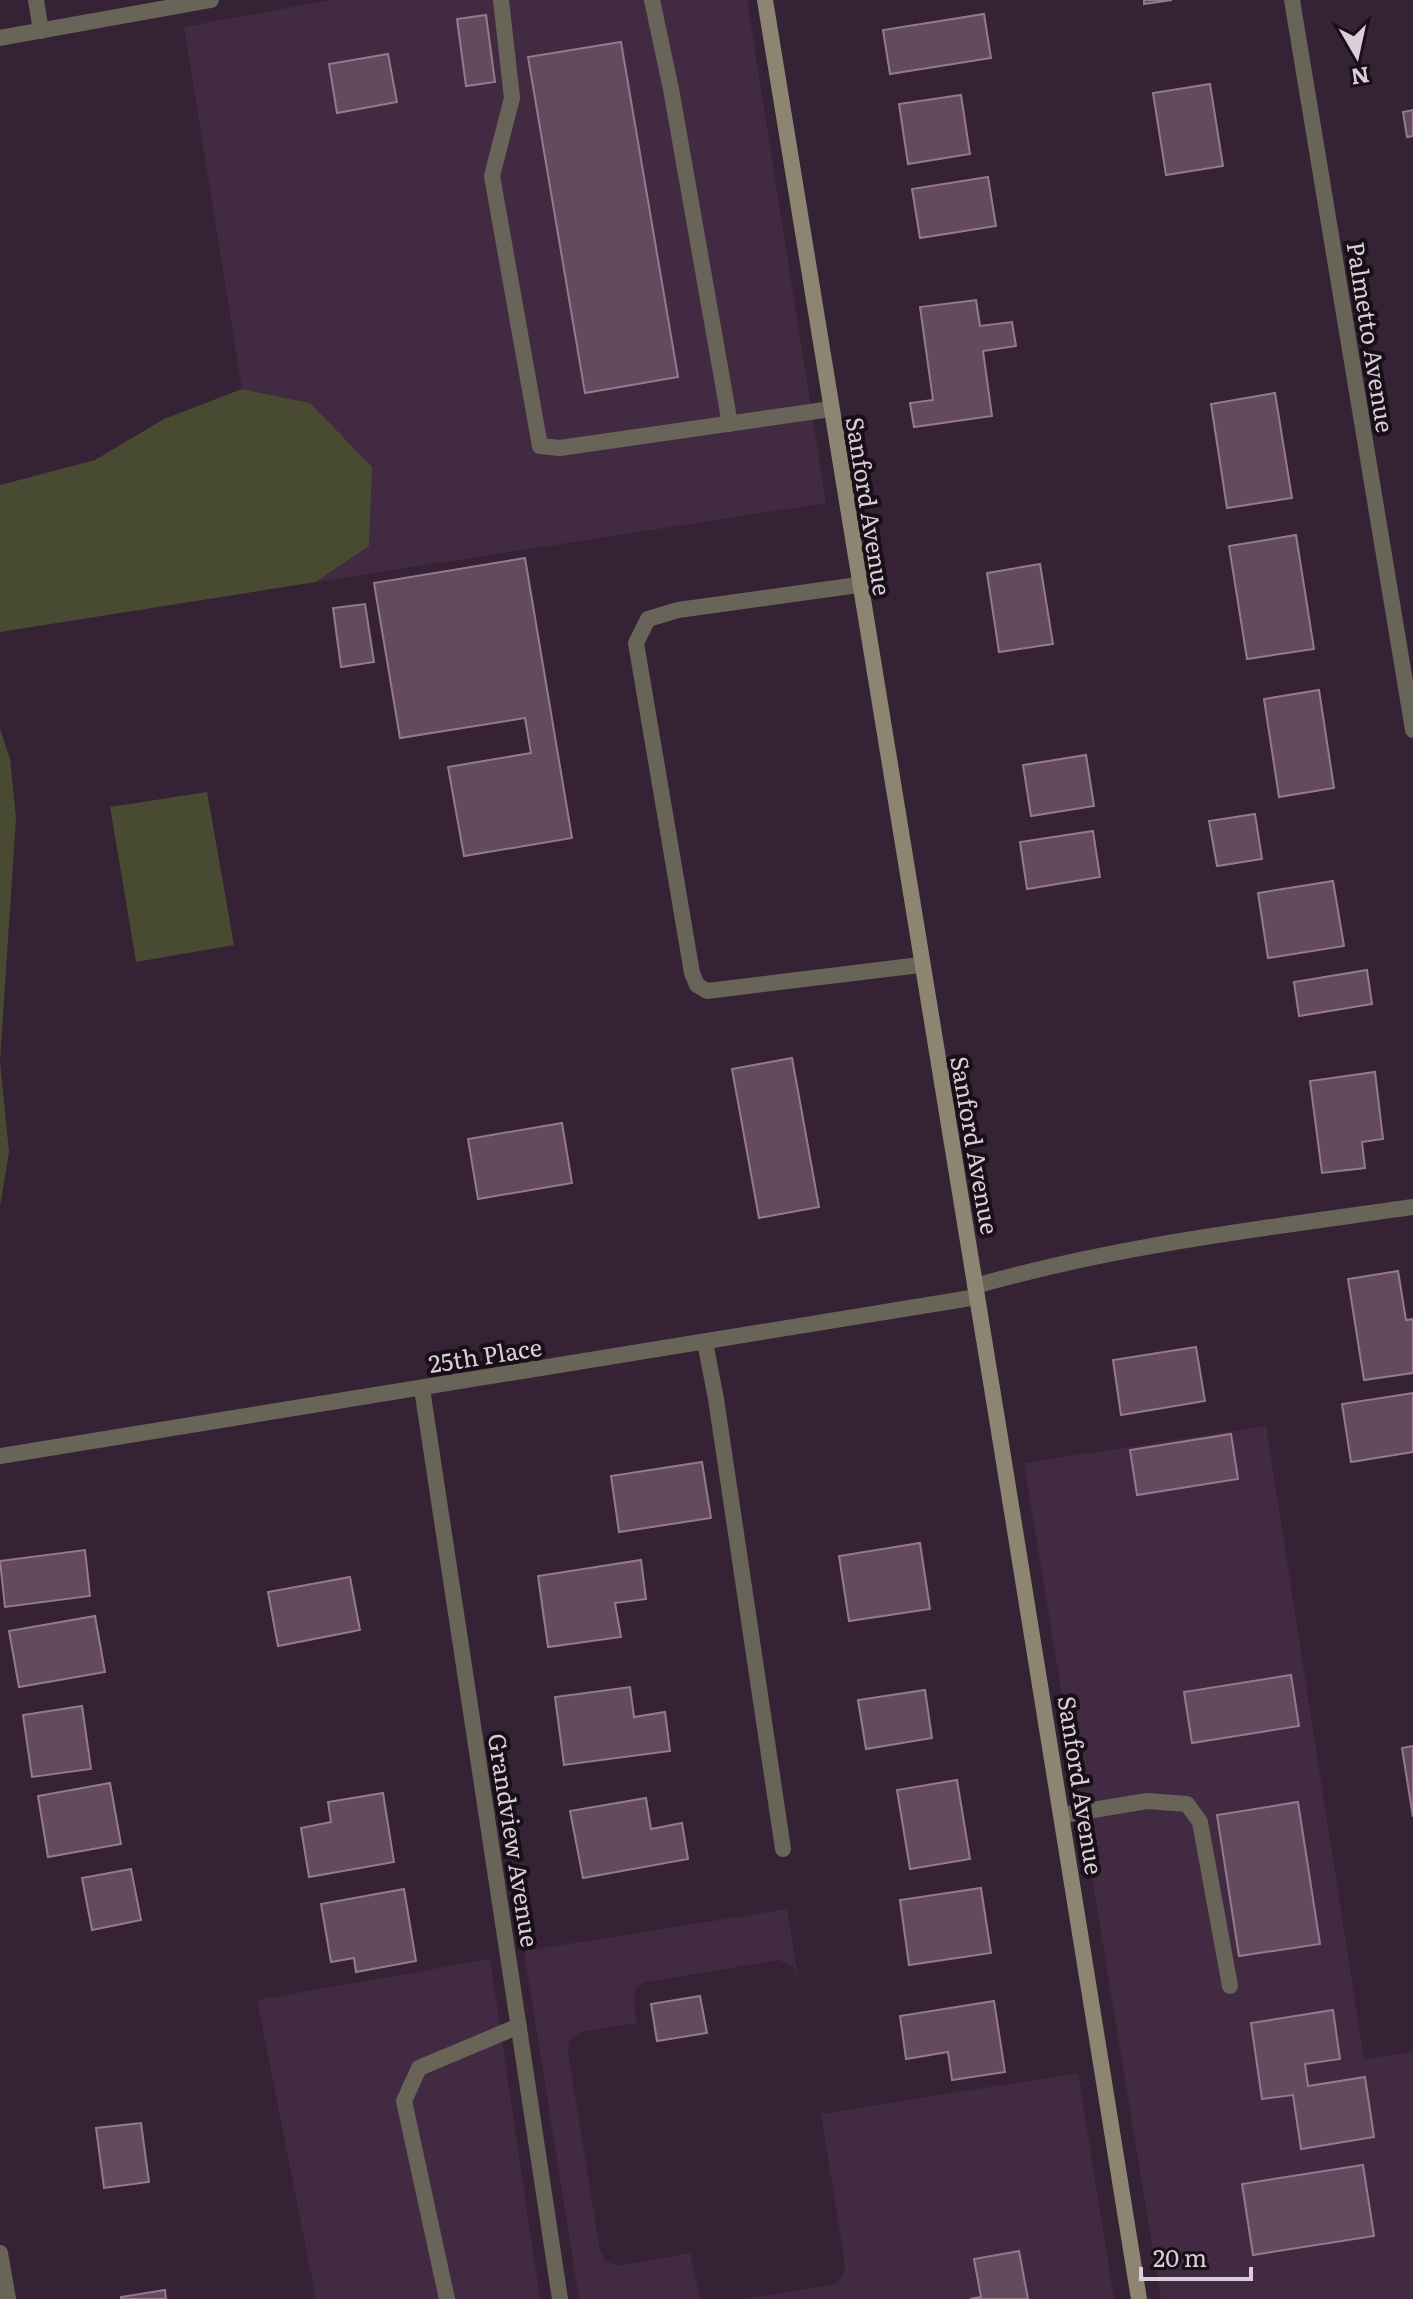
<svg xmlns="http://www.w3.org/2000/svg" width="1413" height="2299" font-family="Literata,serif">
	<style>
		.built { fill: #422a42 }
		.green { fill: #484b32 }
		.building { fill: #634a5c; stroke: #957a8d; stroke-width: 2 }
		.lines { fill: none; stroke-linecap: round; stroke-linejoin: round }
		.lane { stroke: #696458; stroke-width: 16 }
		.street { stroke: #696458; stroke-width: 16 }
		.secondary { stroke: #8c8572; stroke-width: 16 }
		.labels { text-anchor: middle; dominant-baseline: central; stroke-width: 8; stroke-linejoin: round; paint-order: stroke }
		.street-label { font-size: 24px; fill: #dbceda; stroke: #180f17 }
	</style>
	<rect width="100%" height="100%" fill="#352235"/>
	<!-- built -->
	<path class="built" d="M331 0H747L826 503 316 582 369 546 310 403 242 389 184 27Z
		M1266 1426 1364 2059 1413 2052V2299H1161L1024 1463Z
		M787 1909 798 1978 792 1965 778 1960 646 1982 637 1987 633 1997 637 2023 580 2032 569 2041 568 2053 600 2250 605 2261 619 2266 690 2253 700 2299H579L524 1951Z
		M490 1959 540 2299H316L257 2000Z
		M1078 2073 1114 2299H745L836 2284 843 2276 845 2265 821 2114Z"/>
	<!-- green -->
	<path class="green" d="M242 389 310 403 372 467 369 546 316 582 0 632V485L95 460 164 419Z
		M0 729 10 759 16 818 0 1061 9 1152 0 1206Z
		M207 792 234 945 136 962 110 807Z"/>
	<!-- building -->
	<path class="building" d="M1144 0H1172L1144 4Z
		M984 14 991 58 890 74 883 30Z
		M486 15 495 82 466 86 457 19Z
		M621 42 678 377 585 393 528 57Z
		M388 54 397 102 337 113 329 64Z
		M1210 84 1223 166 1166 175 1153 93Z
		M961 95 970 154 908 164 899 104Z
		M1413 110V136L1407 137 1403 112Z
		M988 177 996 226 920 238 912 189Z
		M976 300 980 326 1012 322 1016 346 983 351 992 416 914 427 910 403 933 400 920 307Z
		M1275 393 1292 498 1227 508 1211 404Z
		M1296 535 1314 649 1247 659 1229 546Z
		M525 558 572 838 464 856 448 767 531 753 525 718 400 738 374 583Z
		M1040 564 1053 644 999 652 987 573Z
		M365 604 374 662 341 667 333 608Z
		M1319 690 1334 788 1279 797 1264 699Z
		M1086 755 1094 806 1031 816 1023 765Z
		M1255 814 1262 859 1217 866 1209 821Z
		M1093 831 1100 877 1027 889 1020 842Z
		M1333 881 1344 946 1268 958 1258 893Z
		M1367 970 1372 1004 1299 1016 1294 982Z
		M792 1058 819 1207 759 1218 732 1069Z
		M1375 1072 1383 1139 1362 1142 1365 1168 1322 1173 1310 1081Z
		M562 1123 572 1183 478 1199 468 1139Z
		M1398 1271 1406 1320 1413 1319V1373L1364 1380 1348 1279Z
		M1196 1347 1205 1401 1121 1415 1113 1360Z
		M1413 1393V1452L1351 1462 1342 1404Z
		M1231 1434 1238 1479 1137 1495 1130 1450Z
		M702 1462 711 1518 619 1532 611 1476Z
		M920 1543 930 1609 849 1621 839 1556Z
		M85 1550 90 1596 5 1607 0 1561Z
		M641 1560 646 1599 615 1603 621 1637 548 1647 538 1576Z
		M350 1577 360 1630 278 1646 268 1592Z
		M95 1616 105 1672 19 1687 9 1631Z
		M1291 1675 1299 1726 1192 1743 1184 1692Z
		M630 1687 634 1717 665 1712 670 1751 564 1765 555 1697Z
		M925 1690 932 1738 866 1749 858 1700Z
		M82 1706 91 1769 32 1777 23 1715Z
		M1413 1746V1817L1402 1748Z
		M957 1780 970 1859 910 1869 897 1790Z
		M110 1783 121 1844 48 1857 38 1796Z
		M383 1793 394 1862 309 1877 301 1828 331 1822 328 1802Z
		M646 1798 651 1829 682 1823 688 1859 583 1878 570 1811Z
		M1298 1802 1320 1944 1239 1956 1217 1815Z
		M131 1869 141 1920 92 1930 82 1878Z
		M981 1888 991 1953 909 1965 900 1900Z
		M404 1889 416 1961 356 1972 354 1958 331 1962 321 1904Z
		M700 1996 707 2033 657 2041 651 2004Z
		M994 2001 1005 2072 952 2080 948 2052 906 2059 900 2016Z
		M1333 2010 1340 2059 1305 2064 1308 2086 1365 2077 1374 2137 1301 2149 1293 2095 1262 2099 1251 2023Z
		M141 2123 149 2182 104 2188 96 2128Z
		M1363 2165 1374 2236 1253 2255 1242 2184Z
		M1019 2251 1028 2299H970L981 2297 974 2259Z
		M165 2290 166 2299H121V2297Z"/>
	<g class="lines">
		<!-- lane -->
		<path class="lane" d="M501 0 512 98 492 176 540 446 560 448 831 409
			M652 0 671 89 730 424
			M858 585 678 610 648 619 636 643 692 973 697 985 707 991 920 965
			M975 1286C1119 1245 1266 1228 1413 1207
			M705 1342 716 1399 783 1849
			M1063 1815 1147 1801 1187 1804 1200 1822 1230 1986
			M447 2299 404 2101 419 2068 519 2026"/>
		<!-- street -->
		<path class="street" d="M36 0 41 31
			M1292 0 1413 730
			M0 38 211 0
			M422 1389 560 2299
			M0 1456 977 1297
			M0 2253 8 2299"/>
		<!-- secondary -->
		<path class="secondary" d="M765 0C888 767 1018 1532 1139 2299"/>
	</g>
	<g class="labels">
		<!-- street labels -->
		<g class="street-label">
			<text transform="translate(1372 337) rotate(81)">Palmetto Avenue</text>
			<text transform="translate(870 506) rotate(81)">Sanford Avenue</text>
			<text transform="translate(976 1145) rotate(80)">Sanford Avenue</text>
			<text transform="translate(485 1354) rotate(-9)">25th Place</text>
			<text transform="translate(1082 1785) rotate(81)">Sanford Avenue</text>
			<text transform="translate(515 1840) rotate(81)">Grandview Avenue</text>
		</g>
	</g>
	<!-- north arrow -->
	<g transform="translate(1357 56) rotate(171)" stroke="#180f17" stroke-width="6" paint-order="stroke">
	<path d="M0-6L14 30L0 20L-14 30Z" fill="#dbceda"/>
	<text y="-12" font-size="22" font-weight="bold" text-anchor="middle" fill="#dbceda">N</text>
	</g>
	<!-- scale -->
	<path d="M1141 2267v12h110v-12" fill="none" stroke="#dbceda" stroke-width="4"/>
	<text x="1153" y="2267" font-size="24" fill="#dbceda" stroke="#180f17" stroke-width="6" paint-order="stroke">20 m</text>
</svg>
